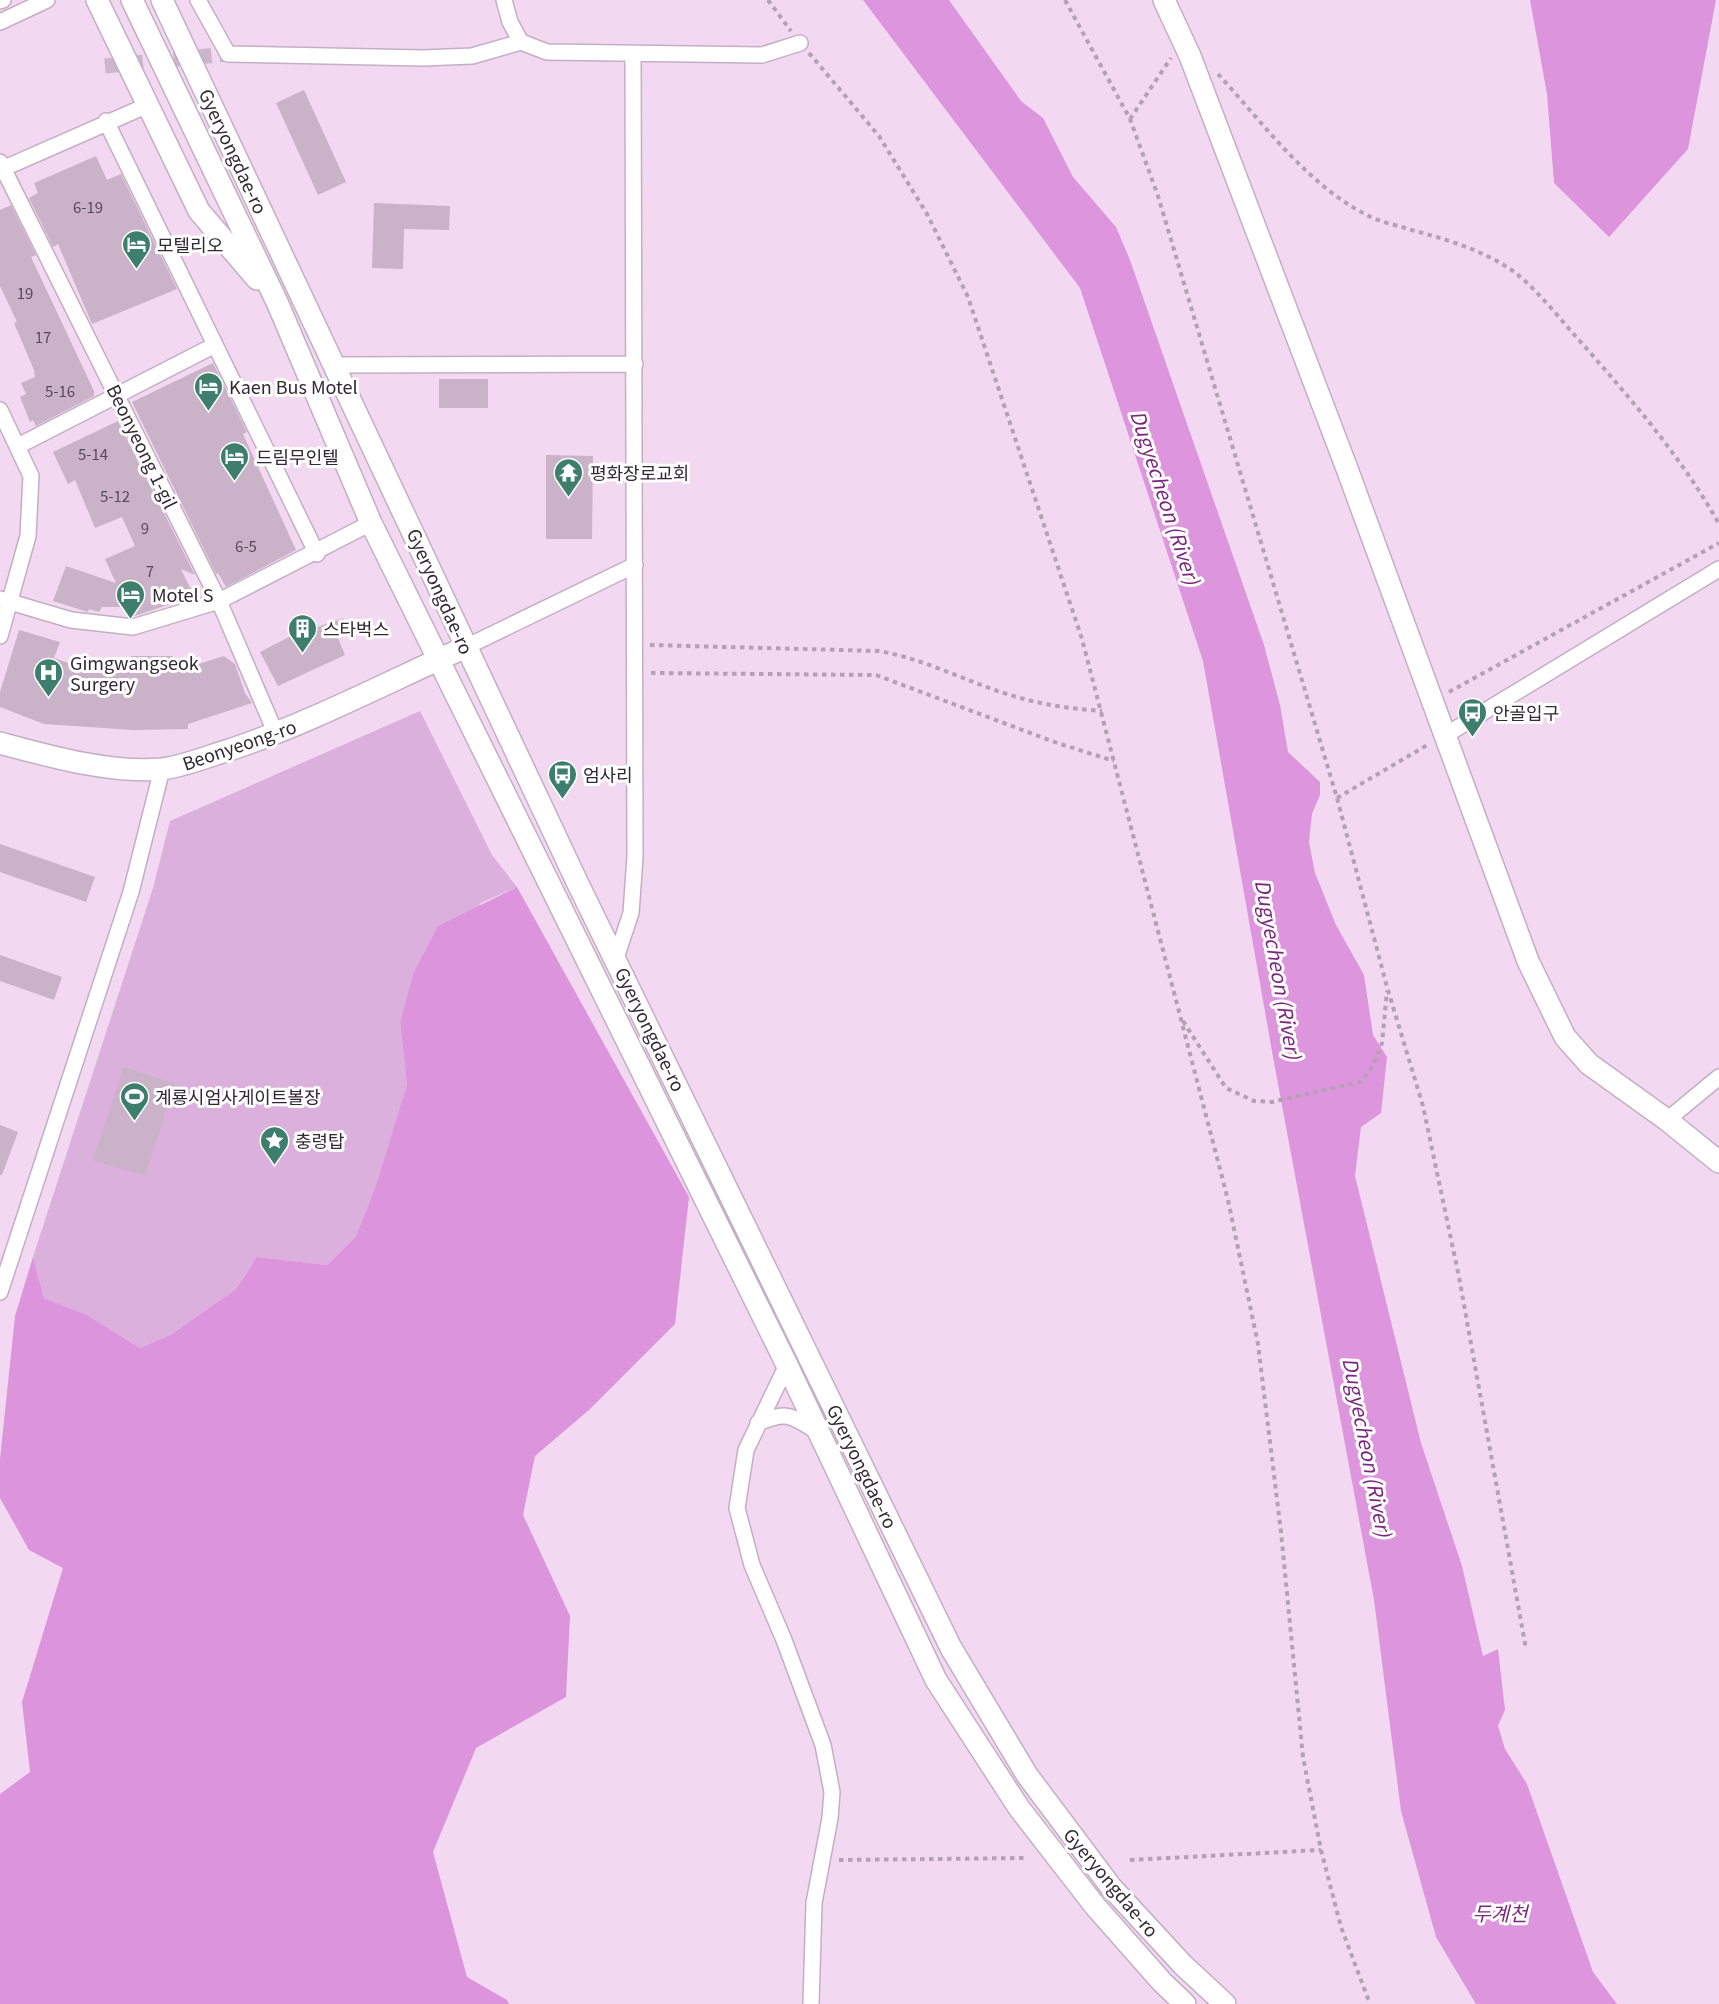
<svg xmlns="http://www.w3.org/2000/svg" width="1719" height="2004" font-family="Georgia,'Noto Sans KR',serif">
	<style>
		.green { fill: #dcb0dc }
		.forest { fill: #dc94dc }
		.water { fill: #dd95dd }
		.building { fill: #cab2c9 }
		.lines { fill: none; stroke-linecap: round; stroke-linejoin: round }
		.street-tunnel { stroke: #cbb6cb; stroke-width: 15; stroke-dasharray: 15 8; stroke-linecap: butt }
		.street-casing { stroke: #c5aec5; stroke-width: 18 }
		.secondary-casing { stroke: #c5aec5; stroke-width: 24 }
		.path { stroke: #b5a1b4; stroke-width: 4; stroke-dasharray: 4.5 4.5; stroke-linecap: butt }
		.street { stroke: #fff; stroke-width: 15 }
		.secondary { stroke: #fff; stroke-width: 21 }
		.labels { text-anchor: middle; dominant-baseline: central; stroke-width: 6; stroke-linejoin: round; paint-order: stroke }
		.number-label { font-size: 15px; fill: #574a57 }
		.street-label { font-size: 18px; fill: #312831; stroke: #fff }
		.poi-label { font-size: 18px; fill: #312831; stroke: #fff; text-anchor: start }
		.water-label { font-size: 20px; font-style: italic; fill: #7b277d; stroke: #fff }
	</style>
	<rect width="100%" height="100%" fill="#f2d9f1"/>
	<!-- green -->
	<path class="green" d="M420 711 492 855 517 887 481 903 400 1023 407 1084 376 1185 356 1236 327 1265 257 1257 236 1289 172 1334 140 1348 87 1315 44 1298 33 1257 153 888 170 821Z"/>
	<!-- forest -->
	<path class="forest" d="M1530 0H1716L1688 149 1609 237 1554 183 1547 94Z
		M517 887 689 1197 675 1324 589 1410 535 1456 523 1515 570 1616 566 1697 476 1748 433 1852 467 1977 507 2000 509 2004H0V1794L30 1772 22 1702 63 1568 29 1550 0 1498V1459L15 1316 33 1257 44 1298 87 1315 140 1348 172 1334 236 1289 257 1257 327 1265 356 1236 376 1185 407 1084 400 1023 414 972 438 926Z"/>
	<!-- water -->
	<path class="water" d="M863 0H949L1021 101 1043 118 1073 177 1116 227 1130 260 1264 645 1280 705 1288 752 1320 782V795L1312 814 1309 842 1315 873 1336 925 1364 975 1373 1035 1387 1057 1381 1113 1361 1127 1355 1176 1421 1443 1462 1566 1483 1656 1498 1649 1505 1710 1498 1726 1505 1749 1527 1784 1593 1972 1617 2004H1476L1436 1937 1401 1811 1374 1600 1273 1057 1203 661 1080 288Z"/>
	<!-- building -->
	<path class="building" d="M304 90 346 182 318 195 276 103Z
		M96 156 107 180 121 174 177 289 92 324 58 244 53 247 29 198 38 193 34 183Z
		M374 203 450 206 449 230 404 229 403 269 372 268Z
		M11 205 36 255 31 257 94 391V396L36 426 33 420 30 422 20 397 26 394 21 383 35 377 34 370 14 323 17 322 0 286V210Z
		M213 363 247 432 243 434 296 550 226 587 218 573 216 574 132 402Z
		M439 379H488V408H439Z
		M118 421 195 575 181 569 194 596 132 617 127 607H102L99 612 89 609 88 612 53 601 66 566 116 583 105 559 135 546 122 517 95 528 75 480 68 484 53 452Z
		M546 455 593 456 592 539H546Z
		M344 618 336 633 345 655 278 686 260 652 291 636Z
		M19 630 60 642 54 658 85 669 131 671V656H173V672L224 656 235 664 245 693 252 703 188 724V729L133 730 44 724 0 707V692Z
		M0 844 95 877 86 902 0 872Z
		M0 955 62 977 54 1000 0 981Z
		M124 1067 175 1084 145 1176 93 1160Z
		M0 1125 18 1132 2 1175H0Z"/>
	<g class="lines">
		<!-- street-tunnel -->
		<path class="street-tunnel" d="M105 66 228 54"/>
		<defs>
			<path id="street" d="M198 0 228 54 423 58 472 56 521 42 547 52 762 55 800 43
				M504 0 510 22 521 42
				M0 1 3 0
				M0 22 47 0
				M106 121 317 554
				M0 162 219 601 276 734
				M0 170 148 105
				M334 365 635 364
				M0 410 31 476 28 536 0 636
				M18 446 215 345
				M0 599 71 620 133 627 219 601 371 523
				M466 647 635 565
				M1444 736 1719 569
				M616 958 631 913 635 857 633 55
				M1667 1120 1719 1077
				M0 1292 131 892 162 769
				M787 1365 746 1450 737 1508 752 1565 784 1640 823 1745 832 1792 830 1818 814 1903 811 2004
				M758 1423C787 1411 791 1415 816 1431"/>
			<path id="secondary" d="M97 0 199 211 257 279
				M132 0 277 302 371 523 787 1365 936 1680 1019 1808 1095 1906 1162 1982 1185 2004
				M162 0 579 886 951 1648 1027 1775 1111 1887 1183 1965 1225 2004
				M1164 0 1190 56 1346 466 1528 961 1565 1037 1589 1064 1667 1120 1719 1162
				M0 743C48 756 112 774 162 769 185 766 209 756 232 749 312 722 388 682 466 647"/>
		</defs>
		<!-- street casing -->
		<use href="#street" class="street-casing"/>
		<!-- secondary casing -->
		<use href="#secondary" class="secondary-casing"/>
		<!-- path -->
		<path class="path" d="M768 0 791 31
			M1065 0 1130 119 1158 196 1337 798 1387 987 1423 1106 1459 1277 1526 1649
			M809 53 879 136 927 214 968 297 1082 639 1228 1200 1258 1344 1281 1532 1303 1757 1321 1850 1341 1927 1370 2004
			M1218 74C1264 124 1310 189 1373 218 1384 223 1397 225 1408 229 1445 239 1481 249 1513 271 1538 290 1558 317 1579 340 1630 398 1681 456 1719 524
			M1130 119 1171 58
			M650 645 879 651C930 660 974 686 1024 699 1050 706 1076 709 1102 711
			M651 673 876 675 1057 743 1114 761
			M1449 692 1719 543
			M1337 798 1429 744
			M1183 1021 1226 1088 1254 1101 1272 1102 1360 1082 1373 1066 1382 1043 1387 991
			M839 1860 1026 1858
			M1130 1860 1321 1850"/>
		<!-- street -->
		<use href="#street" class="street"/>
		<!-- secondary -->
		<use href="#secondary" class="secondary"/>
	</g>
	<!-- icons -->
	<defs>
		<symbol id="hotel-pin" viewBox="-11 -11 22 30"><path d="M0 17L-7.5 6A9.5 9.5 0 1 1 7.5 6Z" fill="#3e7e6c" stroke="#fff"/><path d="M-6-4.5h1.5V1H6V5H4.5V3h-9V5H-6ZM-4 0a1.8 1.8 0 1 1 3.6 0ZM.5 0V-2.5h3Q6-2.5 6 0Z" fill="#fff"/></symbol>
		<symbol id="temple-pin" viewBox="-11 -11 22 30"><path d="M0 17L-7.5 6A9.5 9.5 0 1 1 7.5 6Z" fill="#3e7e6c" stroke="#fff"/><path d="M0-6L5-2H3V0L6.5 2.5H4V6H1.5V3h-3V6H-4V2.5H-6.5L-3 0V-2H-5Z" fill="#fff"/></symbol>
		<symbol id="building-pin" viewBox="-11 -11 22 30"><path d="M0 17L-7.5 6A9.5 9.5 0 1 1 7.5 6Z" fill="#3e7e6c" stroke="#fff"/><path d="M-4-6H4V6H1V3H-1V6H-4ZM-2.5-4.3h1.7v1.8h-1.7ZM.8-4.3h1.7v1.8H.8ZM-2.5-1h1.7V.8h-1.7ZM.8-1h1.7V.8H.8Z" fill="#fff"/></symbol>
		<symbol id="hospital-pin" viewBox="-11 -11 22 30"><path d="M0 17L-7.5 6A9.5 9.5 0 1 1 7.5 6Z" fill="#3e7e6c" stroke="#fff"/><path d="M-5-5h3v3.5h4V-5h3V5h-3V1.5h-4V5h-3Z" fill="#fff"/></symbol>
		<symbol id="bus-pin" viewBox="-11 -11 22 30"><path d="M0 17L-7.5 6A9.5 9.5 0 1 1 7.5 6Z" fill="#3e7e6c" stroke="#fff"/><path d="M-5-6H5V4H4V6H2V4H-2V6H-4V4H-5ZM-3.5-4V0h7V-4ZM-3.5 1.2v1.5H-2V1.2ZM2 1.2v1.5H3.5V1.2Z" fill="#fff"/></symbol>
		<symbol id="stadium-pin" viewBox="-11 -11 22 30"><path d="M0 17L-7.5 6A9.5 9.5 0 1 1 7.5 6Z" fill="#3e7e6c" stroke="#fff"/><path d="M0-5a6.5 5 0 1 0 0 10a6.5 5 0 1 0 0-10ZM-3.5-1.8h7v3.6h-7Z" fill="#fff"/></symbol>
		<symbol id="sight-pin" viewBox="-11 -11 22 30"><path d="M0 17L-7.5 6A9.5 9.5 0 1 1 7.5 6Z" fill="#3e7e6c" stroke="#fff"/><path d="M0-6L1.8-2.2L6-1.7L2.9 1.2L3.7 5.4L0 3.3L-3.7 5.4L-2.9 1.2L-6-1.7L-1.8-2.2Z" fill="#fff"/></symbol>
	</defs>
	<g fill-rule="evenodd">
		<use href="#hotel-pin" x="120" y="228" width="33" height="45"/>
		<use href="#hotel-pin" x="192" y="370" width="33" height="45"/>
		<use href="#hotel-pin" x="218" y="440" width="33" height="45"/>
		<use href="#temple-pin" x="552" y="456" width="33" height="45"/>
		<use href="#hotel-pin" x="114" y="578" width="33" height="45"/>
		<use href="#building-pin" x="286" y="612" width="33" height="45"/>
		<use href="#hospital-pin" x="32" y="656" width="33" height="45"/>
		<use href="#bus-pin" x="1456" y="696" width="33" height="45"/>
		<use href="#bus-pin" x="546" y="758" width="33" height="45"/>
		<use href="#stadium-pin" x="118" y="1080" width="33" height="45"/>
		<use href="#sight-pin" x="258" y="1124" width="33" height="45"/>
	</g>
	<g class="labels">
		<!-- number labels -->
		<g class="number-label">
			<text x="88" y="206">6-19</text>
			<text x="25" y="292">19</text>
			<text x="43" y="336">17</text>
			<text x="60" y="390">5-16</text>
			<text x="93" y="453">5-14</text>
			<text x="115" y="495">5-12</text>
			<text x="145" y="527">9</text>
			<text x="246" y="545">6-5</text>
			<text x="150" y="570">7</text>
		</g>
		<!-- street labels -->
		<g class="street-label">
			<text transform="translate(234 151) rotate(65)">Gyeryongdae-ro</text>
			<text transform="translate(143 446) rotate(64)">Beonyeong 1-gil</text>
			<text transform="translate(441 591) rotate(66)">Gyeryongdae-ro</text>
			<text transform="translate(239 744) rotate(-19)">Beonyeong-ro</text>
			<text transform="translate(651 1029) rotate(64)">Gyeryongdae-ro</text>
			<text transform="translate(863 1466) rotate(64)">Gyeryongdae-ro</text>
			<text transform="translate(1112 1882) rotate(50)">Gyeryongdae-ro</text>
		</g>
		<!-- poi labels -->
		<g class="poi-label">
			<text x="157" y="244">모텔리오</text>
			<text x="229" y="386">Kaen Bus Motel</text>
			<text x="256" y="456">드림무인텔</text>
			<text x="590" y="472">평화장로교회</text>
			<text x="152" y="594">Motel S</text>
			<text x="323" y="628">스타벅스</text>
			<text x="70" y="662">Gimgwangseok<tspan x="70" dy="21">Surgery</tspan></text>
			<text x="1493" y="712">안골입구</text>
			<text x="583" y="774">엄사리</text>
			<text x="155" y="1096">계룡시엄사게이트볼장</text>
			<text x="295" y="1140">충령탑</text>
		</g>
		<!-- water labels -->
		<g class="water-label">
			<text transform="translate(1166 497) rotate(72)">Dugyecheon (River)</text>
			<text transform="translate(1279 969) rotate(80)">Dugyecheon (River)</text>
			<text transform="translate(1368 1447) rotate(79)">Dugyecheon (River)</text>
			<text x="1500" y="1912">두계천</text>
		</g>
	</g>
</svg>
